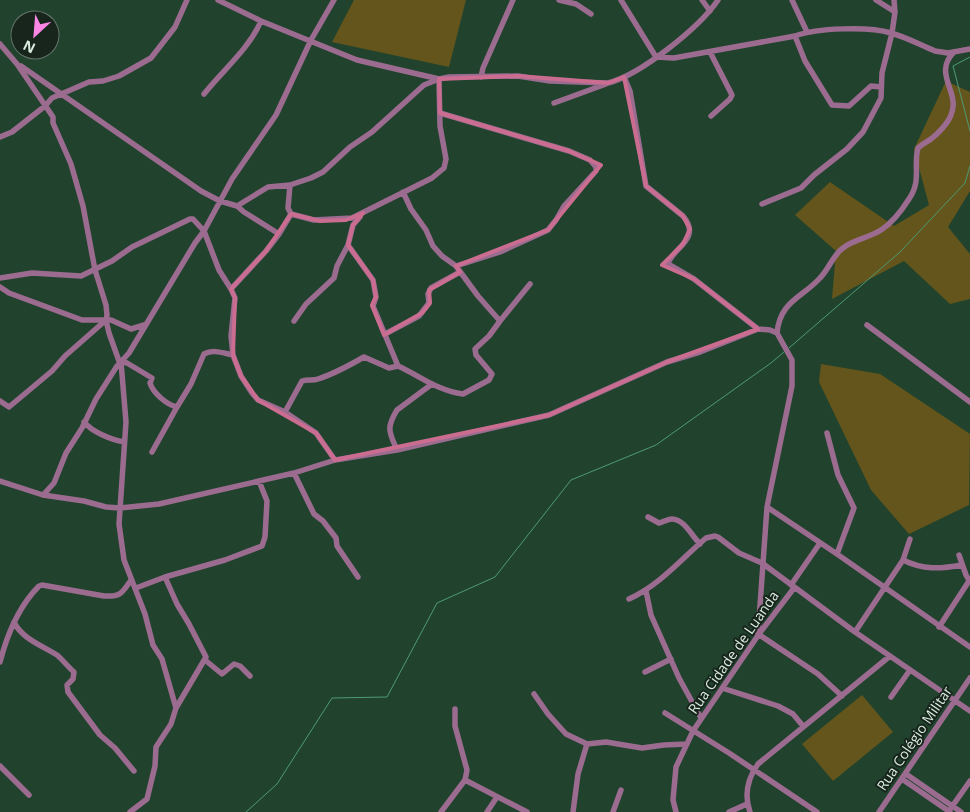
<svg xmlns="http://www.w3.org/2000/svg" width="970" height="812" font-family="'Open Sans',sans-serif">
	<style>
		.green { fill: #63551b }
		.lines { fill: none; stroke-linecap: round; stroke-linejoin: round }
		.stream { stroke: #4e9a75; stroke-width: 1 }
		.minor { stroke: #9c6c90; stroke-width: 5.5 }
		.marked { fill: none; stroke: #cb6d90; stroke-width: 4; stroke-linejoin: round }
		.labels { text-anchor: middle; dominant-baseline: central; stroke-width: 4; stroke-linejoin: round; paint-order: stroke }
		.street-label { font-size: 14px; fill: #d9ecdf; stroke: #17251c }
	</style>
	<rect width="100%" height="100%" fill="#21432e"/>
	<!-- green -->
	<path class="green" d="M354 0H466L449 67 332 42Z
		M946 81 970 92V191L948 227 970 254V299L950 304 904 261 832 299 836 251 795 215 830 182 894 226 929 205 914 149Z
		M821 364 880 374 970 434 969 505 909 534 871 490 819 382Z
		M862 695 893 732 833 781 802 744Z"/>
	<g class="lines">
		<!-- stream -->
		<path class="stream" d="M970 57 953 66 970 131
			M789 348 900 252 965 183 970 166
			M246 812 277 784 332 698 387 697 437 603 495 577 571 480 656 445 771 363 784 352"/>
		<!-- minor -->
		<path class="minor" d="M218 0 261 21 357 60 439 79 449 77 518 76 550 81 608 83C640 75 699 28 718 0
			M559 0 576 4 591 14
			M621 0 656 57 674 58 795 36C817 28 868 26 891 33 906 37 920 45 935 51L948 53 970 49
			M702 0 710 11
			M792 0 807 32
			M876 0 895 12
			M795 36 805 61 832 105 849 106 871 86 881 87
			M0 44 17 64 53 117V123L71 164 83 206 95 270 106 305 107 315 106 320 109 333 119 361 127 363 152 378 150 383C153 393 167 405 177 407L191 384 204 354C213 349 223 353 233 355
			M710 52 732 95 730 99 711 116
			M21 66 201 191 220 201 237 206 244 212 279 234
			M481 77 483 68 513 0
			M624 77 630 91 646 186 683 216C703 239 671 249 668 264L694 279 758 329
			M204 94C223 70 249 49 261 21
			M554 103 606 84
			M440 113 569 151 590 160 596 167V171L564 206 556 220 548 230 500 252 456 266
			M0 137 12 132 45 106 52 98 89 82 103 81 119 76 151 58 175 27 187 0
			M290 185 288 208 291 214
			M403 192 411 209 426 230 433 246 442 256 456 266 478 296 500 321 530 284
			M762 204 801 188 814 175 847 149 863 132 881 98 882 73 892 33 895 12 894 0
			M237 206 268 187 290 185 311 178 323 172 350 147 372 132 424 85 439 79 440 126 446 159 444 168 432 178 352 218 314 220 291 214
			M348 245 373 280 376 297 373 306 398 366C420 376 438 391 463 394L489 380 492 374 476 355 475 349 489 336 500 321
			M0 278 32 273 81 276 112 261 132 247 190 219H193L204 231 219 270 231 289 235 298 231 336 233 355 241 376 252 393 258 400 285 412 316 433 335 460
			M0 287 9 293 82 320H111L131 329 144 325
			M231 289 266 251 279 234 291 214
			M294 321 306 304 334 278 337 266 348 245 353 225 360 217
			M867 325 970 402
			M777 333C780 301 802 298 820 278 829 269 833 255 843 248 854 239 869 238 881 230 892 223 902 210 909 199 922 180 913 166 918 148 922 144 927 142 931 139 938 134 948 123 951 115 961 92 932 74 954 52
			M385 334 419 316 429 303 428 294 431 288 460 272
			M121 362 126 422 119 524 124 560 145 614 153 645 162 659 176 708
			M0 401 9 407 52 371 65 356 106 320
			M285 412 302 381C308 379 313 381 318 379 334 374 350 365 364 357L389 368 398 366
			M84 422C92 432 112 440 124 442
			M827 433 838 475 854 508 837 554
			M397 450C389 432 386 428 397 410L432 384
			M152 452 177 407
			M294 473 314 514 323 521 336 538 337 546 358 577
			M0 481 43 495 84 501 106 507 120 508 159 504 294 473 335 460 397 450 549 415 667 362 700 352 758 329 770 330 777 333 792 360V386L767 507 758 634 818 674 842 696
			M43 495 54 483 66 453 82 428 96 399 117 366 129 353 195 243 204 231 232 179 276 115 311 40 334 0
			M767 507 837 554 970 647
			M648 517 659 523C663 522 668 519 672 519 684 519 692 536 700 544
			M959 555 966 575 970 582
			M903 560C923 570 940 569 962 565
			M791 585 820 543
			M136 588 165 577 225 560 262 546 265 537 267 501 259 481
			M646 591 651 615 679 678 701 718
			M629 599C661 584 680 560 706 538L715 536 718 537 739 553 762 563 855 632 970 711
			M14 622C22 639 43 646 57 655 63 660 68 667 74 672L73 679 67 685 68 692 100 735 115 748 134 771
			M939 627 969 581
			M855 632 903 560 910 539
			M205 660 222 674 234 664 240 666 250 676
			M0 662C7 635 19 606 39 586L42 585 104 596C121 597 122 593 131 580
			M645 672 671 659
			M722 688 778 706 793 714 803 726
			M534 694 548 714 566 734 587 744 606 742 642 748 664 745 687 744
			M891 697 910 670
			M665 713 729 753 817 812
			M0 766 29 795
			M906 774 961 812
			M902 779 950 812
			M465 780 527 812
			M951 808 970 781
			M130 812 147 799 155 766 156 747 171 724 176 708 206 657 189 624 177 604 165 577
			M441 812 465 780 467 770 455 726V709
			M487 812 497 797
			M573 812 578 774 587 744
			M613 812 621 790
			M676 812 673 800 676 767 693 731 759 634 794 588
			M729 812 747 804
			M750 812C744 795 748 778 758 764L890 656
			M879 812 970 678"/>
	</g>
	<!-- marked area -->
	<path class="marked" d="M518 76 608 83 624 77 646 186 683 216 690 229 683 244 662 265 694 279 758 329 667 362 549 415 335 460 316 433 258 400 241 376 233 355 235 298 231 289 266 251 291 214 320 221 346 220 363 213 353 225 348 245 373 280 376 297 372 305 384 335 422 313 430 303 429 290 460 272 456 266 548 230 601 165 569 151 440 113 439 79Z"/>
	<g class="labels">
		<!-- street labels -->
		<g class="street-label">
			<text transform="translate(733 652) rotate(-55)">Rua Cidade de Luanda</text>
			<text transform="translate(914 738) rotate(-56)">Rua Colégio Militar</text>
		</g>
	</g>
	<!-- north arrow -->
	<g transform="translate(35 35) rotate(206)"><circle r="24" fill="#17251c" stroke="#65756a"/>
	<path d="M0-4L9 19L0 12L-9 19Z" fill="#fc86e3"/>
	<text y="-8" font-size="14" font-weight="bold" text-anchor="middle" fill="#d9ecdf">N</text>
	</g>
</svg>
